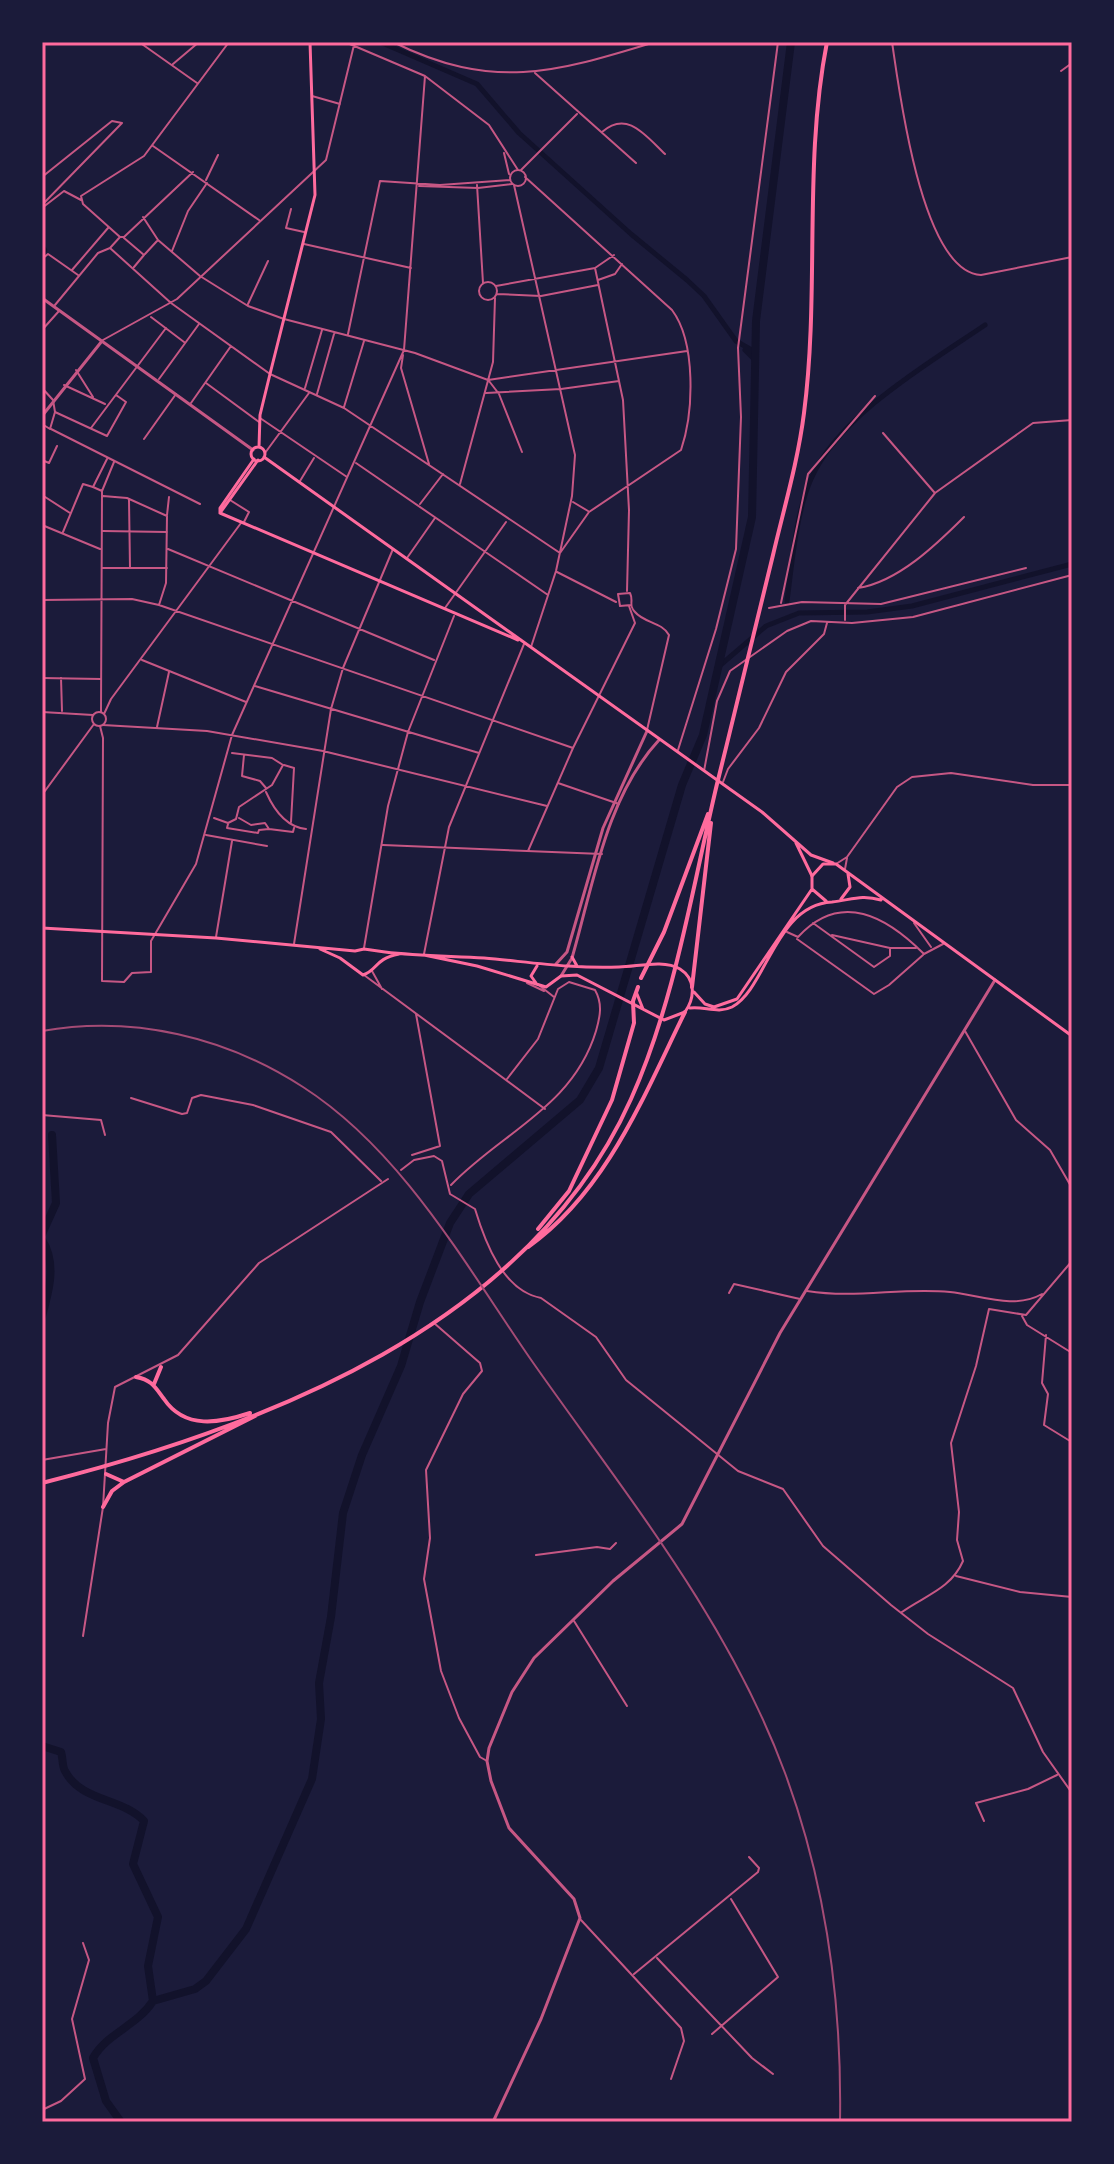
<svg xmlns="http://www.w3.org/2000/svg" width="1114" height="2164" font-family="'IBM Plex Serif',serif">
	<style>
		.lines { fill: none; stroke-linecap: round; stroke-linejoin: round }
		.canal { stroke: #12122b; stroke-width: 5 }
		.river { stroke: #12122b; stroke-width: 8 }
		.pedestrian { stroke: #c65784; stroke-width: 2 }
		.minor { stroke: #c65784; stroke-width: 2 }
		.tertiary { stroke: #c65784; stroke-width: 3 }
		.secondary { stroke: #ff6b9d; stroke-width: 3 }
		.primary { stroke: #ff6b9d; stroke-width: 3 }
		.trunk { stroke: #ff6b9d; stroke-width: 4 }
		.rail { stroke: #a44b75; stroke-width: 2 }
		.neatline { fill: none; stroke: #ff6b9d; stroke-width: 3 }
	</style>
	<rect width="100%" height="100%" fill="#1b1b3a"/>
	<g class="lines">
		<!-- canal -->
		<path class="canal" d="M380 42 477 84 519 133 631 234 687 280 704 296 736 341 755 352
			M745 350 755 360
			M787 601C792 564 796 512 811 479 838 416 929 363 985 325
			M717 668 766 626 799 613 867 612 912 606 1072 564"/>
		<!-- river -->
		<path class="river" d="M42 249 43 250
			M42 1234 56 1203 52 1135
			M42 1240C57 1263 49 1291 42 1316
			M42 1746 61 1752C63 1758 62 1766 65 1771 81 1802 123 1798 144 1821L133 1864 158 1917 148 1966 153 2001
			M153 2001 195 1989 206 1981 246 1929 312 1779 321 1719 319 1683 331 1617 343 1513 362 1455 401 1366 420 1302 450 1223 469 1194 580 1100 599 1068 682 785 703 735 752 517 756 321 791 42
			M121 2122 106 2101 93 2058C107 2033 137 2026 153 2001"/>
		<!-- pedestrian -->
		<path class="pedestrian" d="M51 429 200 504
			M107 459 93 487 102 491 114 462
			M244 755 242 776 260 781 266 788
			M284 765 294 768 291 822
			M266 792C274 810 286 827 306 829
			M214 818 228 823 236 819 239 807 272 785 283 765 272 758 232 753
			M239 818 251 825 265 823 269 829 293 832 294 828
			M228 824 227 828 258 833 259 830 269 829"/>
		<!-- minor -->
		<path class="minor" d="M139 42 197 83
			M345 42 425 76 489 125 518 170
			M393 42C492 91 554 73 655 42
			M892 42C899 88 921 272 981 275L1072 257
			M173 64 199 42
			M1061 71 1072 63
			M535 73 636 163
			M312 96 340 104
			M602 132C627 110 645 135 665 154
			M153 146 259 220
			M504 153 509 174
			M521 170 577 114
			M510 178a8 8 0 1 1 16 0a8 8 0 1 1-16 0Z
			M42 177 112 121 122 123 42 205
			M206 180 218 155
			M477 185 483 283
			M514 185 575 455 572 496 556 571 531 647
			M419 186 478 188 512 184
			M42 208 64 191 81 200
			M291 209 286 228 304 232
			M143 217 158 240 200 276 248 306 284 319 415 353 488 380 687 351
			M120 237 83 204 81 196 144 156 229 42
			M124 238 144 255 134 267
			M304 244 411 268
			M110 248 171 303 270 374 344 408 560 553 589 512 681 450C694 412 696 342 672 310L525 177
			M172 251 188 211 207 183
			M145 254 157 241
			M42 259 48 254 78 275
			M595 268 623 400 629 510 627 591
			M72 270 108 228
			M598 280 615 274 622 264
			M479 291a9 9 0 1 1 18 0a9 9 0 1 1-18 0Z
			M496 286 595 268 614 255
			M497 294 541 296 598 285
			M248 304 268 261
			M55 305 98 253 110 248 120 237H124L193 172
			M151 317 184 342
			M42 330 59 311
			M348 334 380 181 440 185 510 180
			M103 340 177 299 326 160 354 45
			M403 355 401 368 429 464
			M76 370 93 397
			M159 379 199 324
			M489 381 499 394 522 452
			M206 383 259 422
			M64 385 105 404
			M42 388 53 400 55 412 107 436 126 402 116 395
			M305 388 322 330
			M486 393 561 389 619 381
			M317 394 334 334
			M191 403 231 346
			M344 407 364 341
			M260 418 347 477
			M42 424 50 429 55 412
			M91 428 166 328
			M883 433 934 492
			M144 439 176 394
			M265 453 309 393
			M42 460 49 463 57 446
			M356 463 548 595
			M300 481 314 458
			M460 484 493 362 495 298
			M42 495 70 513
			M103 496 127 498 167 516 166 583 159 605
			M129 500 130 568
			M230 500 249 512 244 522
			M573 502 588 511
			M420 504 443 474
			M167 515 169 497
			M42 525 100 549
			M103 531 167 532
			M63 532 83 484 93 487
			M168 549 434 660
			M407 558 435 518
			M102 568H167
			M557 572 616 602
			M858 588C898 582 937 544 964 517
			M42 600 132 599 159 605 573 748
			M781 603 808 474 875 396
			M631 605 620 606 618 594 630 593C634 601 628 605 635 612 644 623 662 622 669 635L647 730
			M445 608 506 522
			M769 608 802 602 881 604 1026 568
			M845 620V605L935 493 1033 423 1072 420
			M142 660 246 702
			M42 678 101 679
			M61 678 62 711
			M255 686 479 753
			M42 712 93 715
			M101 712 102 491
			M92 719a7 7 0 1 1 14 0a7 7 0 1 1-14 0Z
			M104 714 111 699 241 523
			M103 725 207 731 323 751 547 806
			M100 726 103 738 102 981 124 982 132 973 151 972V941L196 864 232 735 404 350 425 76
			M157 727 169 672
			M678 750 716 629 736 549 741 417 738 348 778 42
			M704 771 717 701 730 671 787 631 811 621 852 623 913 617 1072 575
			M723 782 728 769 759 728 786 672 824 634 827 623
			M558 783 619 804
			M42 795 94 724
			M206 835 267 846
			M383 845 602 854
			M528 851 573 748 635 623 629 606
			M836 864 847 857 897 787 912 777 951 773 1033 785H1072
			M845 869 847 858
			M813 923 874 967 890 956V948
			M914 923 931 947
			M787 932 798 937C841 890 887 917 924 954L943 944
			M832 935 890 948H916
			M216 937 232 841
			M797 939 874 994 889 985 923 955
			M294 944 331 709 343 668 393 549
			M364 948 388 806 408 732 454 616
			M424 954 449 827 524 644
			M372 971 382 989
			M364 975 545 1109
			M527 983 544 991
			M540 986 554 997
			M965 1031 1016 1120 1050 1150 1072 1188
			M131 1098 182 1114 187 1113 192 1098 201 1095 253 1105 331 1132 381 1181
			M42 1115 101 1120 105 1135
			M412 1155 440 1146 416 1014
			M401 1170 414 1160 434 1156 442 1161 450 1194 475 1209C485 1242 503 1291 541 1298L596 1337 626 1380 738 1471 783 1489 823 1546 891 1605 928 1634 1013 1688 1043 1752 1072 1793
			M451 1185C502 1132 573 1107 596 1031 600 1017 603 1004 595 990L569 982 558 989 538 1039 507 1079
			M807 1291C857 1299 902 1287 950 1292 980 1295 1014 1310 1042 1294
			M729 1293 734 1284 800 1299
			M1022 1316 1027 1325 1072 1353
			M434 1323 480 1363 482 1371 463 1394 426 1470 430 1538 424 1579 441 1671 459 1718 480 1757 487 1761
			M1046 1335 1042 1383 1048 1394 1044 1425 1070 1441
			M42 1460 106 1449
			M536 1555 597 1547 610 1549 616 1543
			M956 1576 1020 1592 1072 1597
			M902 1612C924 1596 951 1589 963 1561L957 1540 959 1512 951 1443 976 1366 989 1309 1026 1315 1072 1261
			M574 1621 627 1706
			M83 1636 103 1507 108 1423 115 1387 178 1355 259 1263 388 1179
			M984 1821 976 1803 1028 1789 1057 1775
			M581 1920 681 2028 684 2041 671 2079
			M657 1958 752 2058 773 2074
			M634 1974 758 1872 759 1868 749 1857
			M712 2034 778 1977 731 1899
			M42 2110 61 2101 85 2079 72 2019 89 1960 83 1943"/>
		<!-- tertiary -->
		<path class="tertiary" d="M42 298 253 450
			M42 416 102 341
			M556 964 567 952 603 828 647 731
			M561 976 572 958C593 886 606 797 659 740
			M493 2122 541 2019 580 1918 574 1899 509 1828 491 1781 487 1761 489 1748 512 1692 534 1658 613 1581 682 1524 780 1333 995 980"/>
		<!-- secondary -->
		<path class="secondary" d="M259 447 260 415 270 374 315 195 310 42
			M251 454a7 7 0 1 1 14 0a7 7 0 1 1-14 0Z
			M264 457 762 812 811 855 833 863
			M220 513 518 640
			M220 513 258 460
			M220 513V508L254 459
			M796 843 812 876"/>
		<!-- primary -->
		<path class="primary" d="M841 899 850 887 848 874
			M826 901 812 889V876L823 864H836L1072 1036
			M42 928 216 938 355 951 364 949 385 952C418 956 451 956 484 958 529 962 574 969 619 967 637 967 663 959 680 969 696 979 695 998 685 1012L664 1020 577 975 561 976 546 987 477 966 424 955
			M320 949 340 958 363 975C378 970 374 959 399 954
			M572 957 577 966
			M536 983 531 976 537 966
			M694 992 705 1004 714 1007 737 999 812 889
			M637 994 643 1009
			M690 1008C704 1006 718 1014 732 1007 767 988 775 905 832 902 851 900 861 894 881 900"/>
		<!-- trunk -->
		<path class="trunk" d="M641 978 664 932 708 814
			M692 987 711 823
			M538 1229 569 1191 612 1100 634 1023 633 1001 638 987
			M528 1247C607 1191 644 1095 685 1012
			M136 1377C152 1380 155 1387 164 1399 185 1430 220 1423 250 1413
			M154 1384 161 1367
			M106 1474 124 1482
			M42 1483C265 1427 530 1325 631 1099 675 1001 692 889 717 784 736 708 754 632 773 555 784 508 798 461 804 413 820 290 803 164 827 42
			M103 1507 112 1491 124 1482 255 1416"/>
		<!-- rail -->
		<path class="rail" d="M42 1031C134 1015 226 1037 303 1087 404 1152 467 1268 534 1364 626 1495 729 1621 785 1773 826 1884 842 2004 840 2122"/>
	</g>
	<!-- border -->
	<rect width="1114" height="2164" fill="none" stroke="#1b1b3a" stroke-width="88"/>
	<rect x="44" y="44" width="1026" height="2076" class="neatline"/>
</svg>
